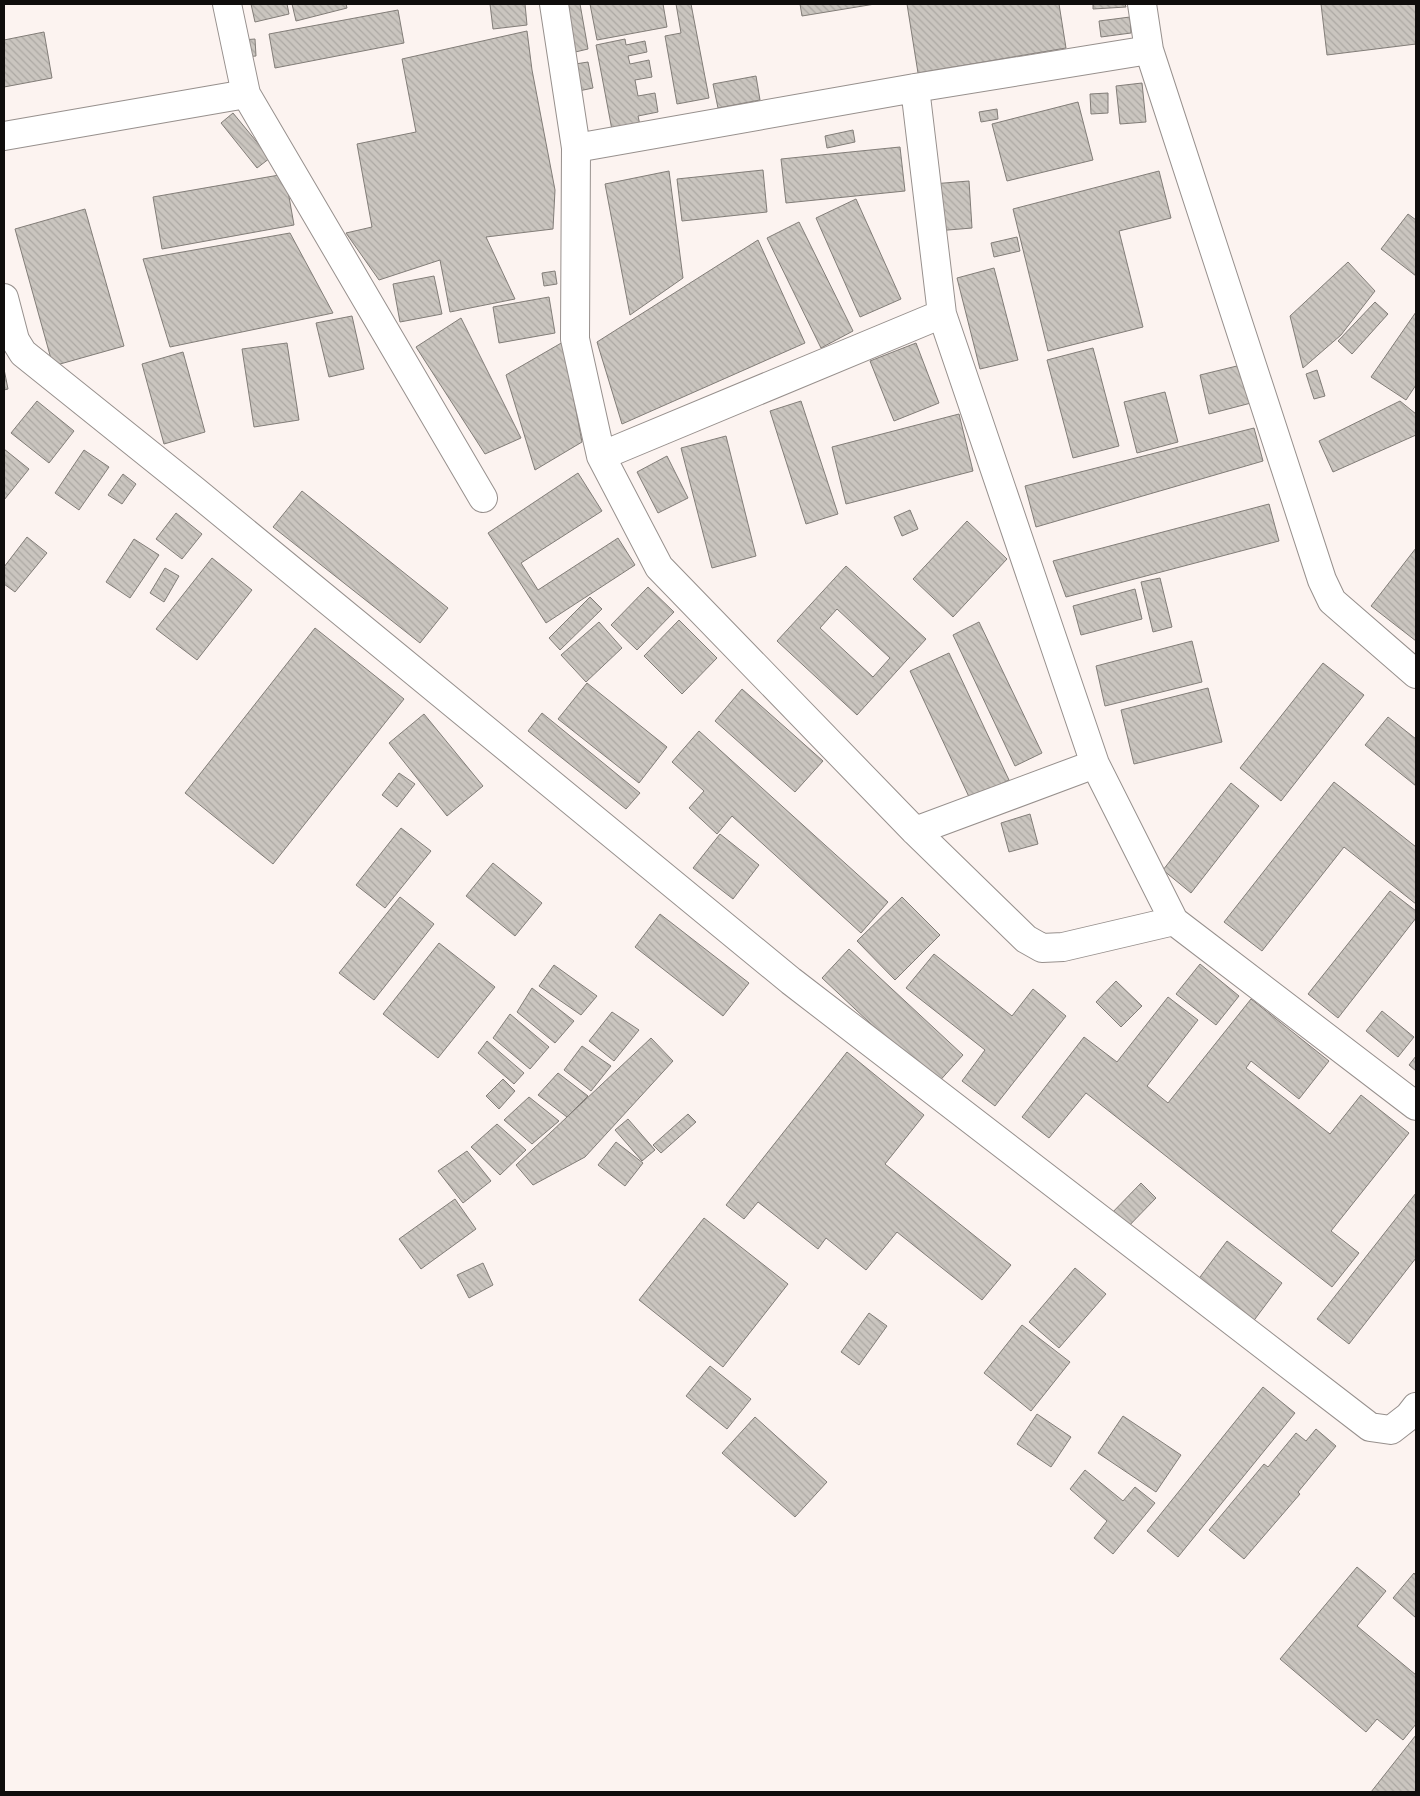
<svg xmlns="http://www.w3.org/2000/svg" width="1420" height="1796" font-family="Cabin,sans-serif">
	<style>
		.building { fill: url(#building-back-hatch); stroke: #827d78; fill-rule: evenodd }
		.lines { fill: none; stroke-linecap: round; stroke-linejoin: round }
		.minor-casing { stroke: #97908d; stroke-width: 30 }
		.minor { stroke: #fff; stroke-width: 28 }
	</style>
	<defs>
		<pattern id="building-back-hatch" width="6" height="6" patternUnits="userSpaceOnUse" patternTransform="scale(1.25)"><rect width="6" height="6" fill="#cac5bf"/><path d="M-1 5l2 2M0 0l6 6M5-1l2 2" fill="none" stroke="#aca8a3"/></pattern>
	</defs>
	<rect width="100%" height="100%" fill="#fcf3f0"/>
	<!-- building -->
	<path class="building" d="M251 4H287L289 14 255 22Z
		M292 4H346L347 8 296 21Z
		M490 4H525L527 25 493 29Z
		M567 4H580L588 49 571 53Z
		M590 4H663L667 27 597 40Z
		M676 4H691L709 98 677 104 665 36 681 33Z
		M800 4H875L802 16Z
		M907 4H1059L1066 48 918 73Z
		M1093 4H1125L1126 7 1093 9Z
		M1321 4H1416V44L1327 55Z
		M398 10 404 43 275 68 269 34Z
		M1130 17 1131 33 1101 37 1099 21Z
		M527 31 532 70 555 190 553 229 486 237 515 299 450 312 440 260 379 280 346 233 372 227 357 144 416 132 402 59Z
		M44 32 52 78 4 87V40Z
		M255 39 256 56 243 57 242 40Z
		M625 39 626 45 645 41 647 52 628 56 630 64 649 60 652 77 635 80 638 96 655 93 658 112 638 116 640 125 612 130 596 45Z
		M588 62 593 88 574 92 569 65Z
		M756 76 760 100 718 108 713 84Z
		M1142 83 1146 122 1120 124 1116 86Z
		M1108 93V113L1091 114 1090 94Z
		M1078 102 1093 160 1007 181 992 124Z
		M997 109 998 119 981 122 979 112Z
		M233 113 270 158 257 168 221 123Z
		M853 130 855 142 827 148 825 136Z
		M900 147 905 191 786 203 781 159Z
		M763 170 767 212 682 221 677 179Z
		M669 171 683 278 630 315 605 184Z
		M1159 171 1171 218 1119 231 1143 327 1048 351 1013 209Z
		M285 174 294 225 162 249 153 197Z
		M969 181 972 228 936 231 932 184Z
		M856 199 901 299 860 317 816 218Z
		M85 209 124 346 53 366 15 229Z
		M1408 214 1416 220V276L1381 249Z
		M799 222 853 331 821 348 767 238Z
		M290 233 333 313 170 347 143 259Z
		M1017 237 1020 251 994 257 991 243Z
		M758 240 805 343 622 424 597 342Z
		M1348 262 1375 291 1341 335 1303 368 1290 316Z
		M994 268 1018 360 980 369 957 278Z
		M555 271 557 284 544 286 542 273Z
		M434 276 442 314 400 322 393 284Z
		M549 297 555 333 499 343 493 307Z
		M1375 302 1388 314 1352 354 1338 341Z
		M1416 312V385L1406 400 1371 377Z
		M352 316 364 369 329 377 316 323Z
		M461 318 521 438 485 454 416 347Z
		M563 342 582 442 535 470 506 375Z
		M287 343 299 420 254 427 242 349Z
		M916 343 939 403 894 421 870 361Z
		M1093 348 1119 446 1073 458 1047 360Z
		M183 352 205 432 164 444 142 364Z
		M1241 365 1251 403 1209 414 1200 375Z
		M4 369 8 389 4 390Z
		M1317 370 1325 396 1314 399 1306 374Z
		M1165 392 1178 442 1137 453 1124 402Z
		M37 401 74 431 49 463 11 433Z
		M801 401 838 514 806 524 770 411Z
		M1400 401 1416 414V435L1333 472 1319 441Z
		M959 414 973 471 846 504 832 447Z
		M1254 428 1263 461 1036 527 1025 486Z
		M726 436 756 556 712 568 681 448Z
		M4 449 29 469 4 500Z
		M84 450 109 467 79 510 55 493Z
		M667 456 688 498 658 513 637 472Z
		M578 473 602 511 521 563 538 590 618 538 635 565 546 623 488 533Z
		M123 474 136 484 122 504 108 495Z
		M302 491 448 608 420 643 273 527Z
		M1269 504 1279 541 1066 597 1053 561Z
		M910 510 918 529 902 536 894 517Z
		M176 513 202 534 182 559 156 539Z
		M967 521 1007 559 953 617 913 579Z
		M27 537 47 553 15 592 4 584V567Z
		M134 539 159 555 130 598 106 582Z
		M1416 548V641L1371 606Z
		M212 558 252 590 197 660 156 629Z
		M846 566 926 639 857 715 777 641ZM837 609 890 658 873 677 820 628Z
		M165 568 179 576 164 602 150 593Z
		M1160 578 1172 627 1153 632 1141 582Z
		M648 587 674 612 637 650 611 625Z
		M1135 589 1142 619 1081 635 1073 606Z
		M590 597 602 609 560 650 549 638Z
		M679 620 717 658 682 694 644 656Z
		M599 622 622 648 586 682 561 655Z
		M979 622 1042 753 1015 766 953 635Z
		M315 628 404 699 273 864 185 793Z
		M1192 641 1202 682 1105 706 1096 666Z
		M949 653 1009 780 970 799 910 671Z
		M1323 663 1364 695 1281 801 1240 768Z
		M587 683 667 747 639 783 558 719Z
		M1208 688 1222 742 1134 764 1121 710Z
		M742 689 823 761 795 792 715 721Z
		M542 713 640 793 626 809 528 731Z
		M424 714 483 786 447 816 389 743Z
		M1388 717 1416 739V786L1365 745Z
		M699 731 888 902 861 933 732 816 717 834 689 808 704 791 672 762Z
		M399 773 415 784 397 807 382 795Z
		M1334 782 1416 847V904L1344 847 1262 951 1224 922Z
		M1231 783 1259 806 1191 893 1163 870Z
		M1030 814 1038 844 1009 852 1001 823Z
		M401 828 431 851 385 908 356 885Z
		M720 834 759 865 733 899 693 868Z
		M493 863 542 903 515 936 466 896Z
		M1390 891 1416 911V918L1338 1018 1308 994Z
		M400 897 434 924 374 1000 339 973Z
		M902 897 940 935 895 980 857 941Z
		M660 914 749 983 723 1016 635 947Z
		M439 943 495 987 438 1058 383 1014Z
		M849 949 963 1055 936 1085 822 978Z
		M934 954 1012 1016 1033 989 1066 1016 995 1106 962 1081 985 1050 906 988Z
		M1200 964 1239 996 1216 1025 1176 994Z
		M554 965 597 996 581 1015 539 986Z
		M1116 981 1142 1006 1121 1027 1096 1002Z
		M532 988 574 1021 555 1043 517 1012Z
		M1168 997 1198 1020 1147 1086 1168 1103 1251 999 1329 1061 1299 1099 1251 1061 1246 1068 1330 1134 1361 1095 1409 1133 1331 1231 1359 1253 1332 1287 1086 1093 1049 1138 1022 1117 1084 1037 1117 1062Z
		M1382 1011 1414 1037 1398 1057 1366 1031Z
		M612 1012 639 1030 614 1061 589 1041Z
		M510 1014 549 1047 530 1069 493 1038Z
		M651 1038 673 1061 585 1157 533 1185 516 1165Z
		M487 1041 524 1073 514 1084 478 1053Z
		M582 1046 611 1066 591 1091 564 1070Z
		M847 1052 924 1115 885 1164 1011 1265 982 1300 897 1232 866 1270 826 1238 818 1249 758 1202 744 1219 726 1205Z
		M1416 1056V1071L1409 1065Z
		M558 1073 588 1096 567 1117 538 1095Z
		M503 1079 515 1091 499 1109 486 1096Z
		M529 1097 559 1121 532 1144 504 1120Z
		M688 1114 696 1122 661 1153 653 1145Z
		M628 1119 655 1150 642 1161 615 1130Z
		M497 1124 526 1150 500 1175 471 1147Z
		M616 1142 643 1163 625 1186 598 1165Z
		M467 1151 491 1181 463 1203 438 1171Z
		M1141 1183 1156 1198 1122 1233 1107 1218Z
		M1416 1193V1258L1349 1344 1317 1319Z
		M455 1199 476 1229 421 1269 399 1239Z
		M704 1218 788 1284 723 1367 639 1300Z
		M1227 1241 1282 1283 1252 1323 1197 1281Z
		M483 1263 493 1285 469 1298 457 1275Z
		M1075 1268 1106 1294 1059 1348 1029 1322Z
		M869 1313 887 1326 859 1365 841 1352Z
		M1022 1325 1070 1362 1031 1411 984 1373Z
		M710 1366 751 1399 727 1429 686 1396Z
		M1263 1387 1295 1413 1178 1557 1147 1531Z
		M1037 1414 1071 1437 1051 1467 1017 1444Z
		M1123 1416 1181 1455 1156 1492 1098 1453Z
		M755 1417 827 1482 795 1517 722 1453Z
		M1316 1429 1336 1446 1298 1492 1300 1494 1244 1559 1209 1530 1264 1464 1268 1467 1296 1433 1306 1441Z
		M1085 1470 1123 1501 1135 1487 1155 1503 1113 1554 1094 1538 1107 1521 1070 1489Z
		M1357 1567 1386 1591 1357 1626 1416 1675V1724L1403 1740 1377 1719 1366 1732 1280 1659Z
		M1414 1573 1416 1576V1618L1393 1598Z
		M1416 1735V1792H1371Z"/>
	<g class="lines">
		<defs>
			<path id="minor" d="M554 4 576 148 575 339 601 456 659 567 915 831 1026 939 1042 948 1063 947 1174 921
				M1142 4 1149 50 1322 580 1332 601 1416 674
				M915 88 942 314 1095 764 1174 921 1416 1106
				M246 94 483 498
				M4 136 246 94 227 4
				M576 148 915 88 1149 50
				M4 298 15 340 23 353 195 491 791 981 1370 1427 1391 1430 1409 1416 1416 1407
				M601 456 942 314
				M915 831 1095 764"/>
		</defs>
		<!-- minor casing -->
		<use href="#minor" class="minor-casing"/>
		<!-- minor -->
		<use href="#minor" class="minor"/>
	</g>
	<!-- border -->
	<rect width="1420" height="1796" fill="none" stroke="#0f0d0c" stroke-width="10"/>
</svg>
